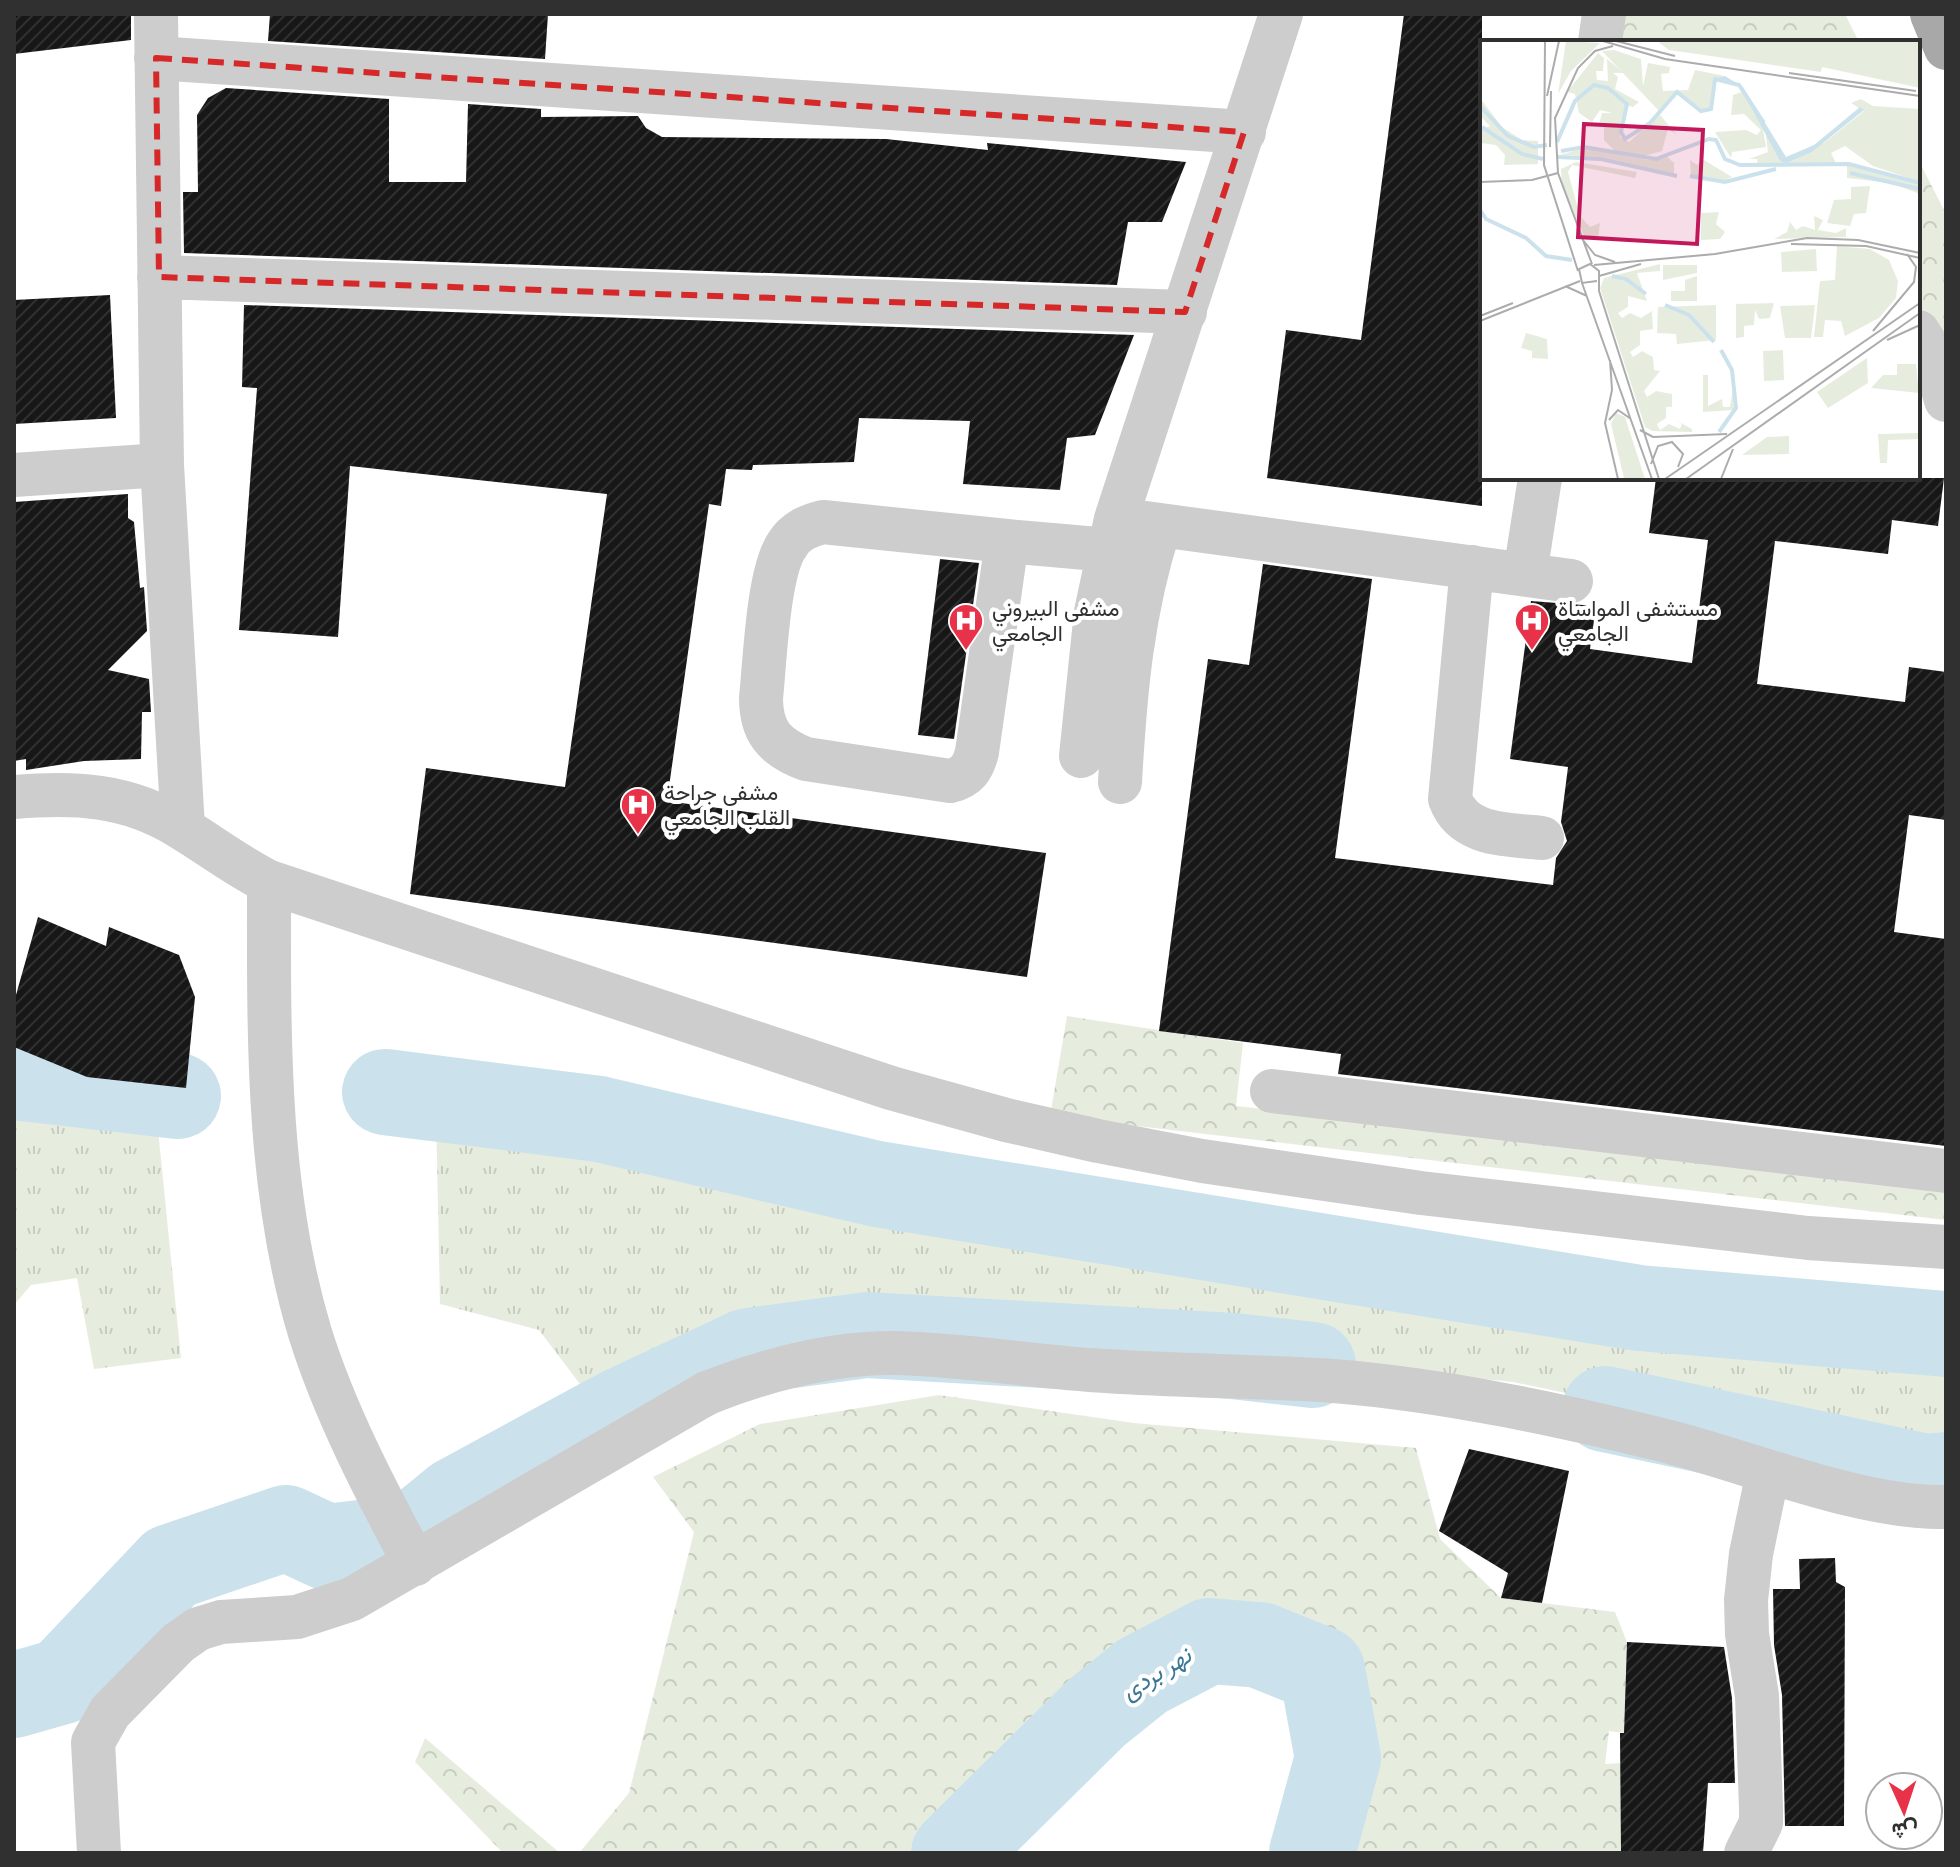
<svg xmlns="http://www.w3.org/2000/svg" width="1960" height="1867" font-family="Raleway,Vazirmatn,sans-serif">
	<style>
		.grass { fill: url(#grass-tufts) }
		.forest { fill: url(#forest-crowns) }
		.lines { fill: none; stroke-linecap: round; stroke-linejoin: round }
		.river { stroke: #cbe2ed; stroke-width: 86 }
		.building { fill: url(#building-hatch) }
		.minor { stroke: #cdcdcd; stroke-width: 44 }
		.major { stroke: #a8a8a8; stroke-width: 44 }
		.marked { fill: none; stroke: #d62828; stroke-width: 6; stroke-dasharray: 16 10; stroke-linejoin: round }
		.labels { text-anchor: middle; dominant-baseline: central; stroke-width: 8; stroke-linejoin: round; paint-order: stroke }
		.poi-label { font-size: 22px; fill: #303030; stroke: #fff; text-anchor: start }
		.water-label { font-size: 24px; font-style: italic; fill: #3c7795; stroke: #fff }
		.inset-river { fill: none; stroke: #cbe2ed; stroke-width: 4 }
		.inset-road { fill: none; stroke: #acacac; stroke-width: 2 }
		.view { fill: #c2185b; fill-opacity: 0.15; stroke: #c2185b; stroke-width: 4 }
		.inset-edge { fill: none; stroke: #303030; stroke-width: 4 }
	</style>
	<defs>
		<pattern id="grass-tufts" width="24" height="20" patternUnits="userSpaceOnUse" patternTransform="scale(2)"><rect width="24" height="20" fill="#e7edde"/><path d="M3 7l-1-3M5 7V3M7 7l1-3M15 17l-1-3M17 17v-4M19 17l1-3" fill="none" stroke="#c6ccbf"/></pattern>
		<pattern id="forest-crowns" width="20" height="18" patternUnits="userSpaceOnUse" patternTransform="scale(2)"><rect width="20" height="18" fill="#e7edde"/><path d="M2 6a3 3 0 1 1 6 0M12 15a3 3 0 1 1 6 0" fill="none" stroke="#c6ccbf"/></pattern>
		<pattern id="building-hatch" width="6" height="6" patternUnits="userSpaceOnUse" patternTransform="scale(2)"><rect width="6" height="6" fill="#171717"/><path d="M-1 1l2-2M0 6l6-6M5 7l2-2" fill="none" stroke="#303030"/></pattern>
	</defs>
	<rect width="100%" height="100%" fill="#fff"/>
	<!-- grass -->
	<path class="grass" d="M14 1085 155 1100 181 1358 94 1369 77 1278 31 1285 14 1305Z
		M436 1112 876 1207 1627 1329 1946 1352V1465L1923 1468 1513 1382 1253 1355 875 1327 728 1348 605 1417 539 1330 440 1304Z"/>
	<!-- forest -->
	<path class="forest" d="M1625 14H1845L1859 42H1622Z
		M1918 159 1946 214V351L1918 312Z
		M1067 1016 1243 1043 1236 1106 1946 1185V1220L1050 1116Z
		M939 1395 1134 1423 1416 1448 1440 1539 1501 1598 1615 1612 1627 1642 1624 1733 1609 1731 1605 1764 1621 1763V1853H1332L1344 1820 1351 1740 1344 1686 1303 1630 1199 1599 1098 1671 920 1853H579L629 1793 694 1532 653 1477 760 1424Z
		M425 1738 560 1853H503L415 1762Z"/>
	<g class="lines">
		<!-- river -->
		<path class="river" d="M14 1077 178 1096
			M385 1092 599 1119 877 1184 1639 1308 1946 1334
			M1605 1409 1927 1477 1946 1475
			M14 1695 63 1681 171 1567 286 1528 327 1547 411 1537 456 1500 618 1412 748 1351 867 1335 1233 1356 1313 1365
			M954 1853 1096 1713 1142 1676 1209 1641 1260 1645 1322 1670 1338 1758 1312 1853"/>
	</g>
	<!-- building -->
	<path class="building" d="M14 14H131V40L14 54Z
		M270 14H548L545 59 268 41Z
		M1404 14H1482V506L1267 478 1286 330 1361 340Z
		M226 88 389 99V182H466L468 104 541 109V117L638 116 646 128 662 137 886 139 988 150 987 143 1186 162 1162 222H1128L1117 285 184 253 183 192H198L197 115 208 98Z
		M110 295 116 418 14 424V300Z
		M244 305 1134 335 1095 435 1067 438 1060 490 963 484 970 421 859 418 854 462 753 465 752 470 726 469 721 506 709 504 667 801 1046 853 1027 977 410 894 426 768 565 787 607 494 350 466 338 637 239 630 257 388 242 387Z
		M1656 478H1944L1938 526 1892 520 1888 554 1775 541 1757 684 1905 702 1909 667 1946 672V820L1909 815 1894 932 1946 939V1146L1338 1074 1341 1054 1159 1031 1208 659 1249 665 1263 564 1372 579 1335 858 1553 885 1556 858 1567 841 1561 822 1568 767 1510 759 1531 601 1596 606 1590 649 1692 663 1708 540 1649 533Z
		M128 494V518L134 522 140 588 144 587 147 631 108 670 149 679 151 712H142L141 759 84 761 26 770V759L14 761V502Z
		M940 559 979 563 954 739 918 735Z
		M38 917 106 946 109 927 179 955 195 997 186 1088 87 1077 14 1047V1002Z
		M1469 1449 1569 1471 1542 1603 1501 1598 1508 1573 1439 1531Z
		M1835 1558 1836 1582 1845 1587 1844 1826H1785L1782 1695 1774 1645 1773 1589H1800L1799 1559Z
		M1627 1642 1724 1647 1732 1698 1735 1783H1708L1703 1853H1621L1620 1733H1624Z"/>
	<g class="lines">
		<!-- minor -->
		<path class="minor" d="M156 14 162 465 183 828
			M1600 42 1604 14
			M156 58 1244 132
			M159 277 1185 312
			M1918 332 1933 355 1946 400
			M14 475 162 465
			M1116 519 1571 581
			M823 522 1007 541 977 752C973 768 967 777 950 781L806 759C774 747 761 731 761 698 765 661 768 572 787 545 795 531 808 526 823 522Z
			M1007 541 1109 550
			M1472 567 1450 799C1464 837 1508 834 1542 838
			M1525 574 1540 478
			M1081 756 1096 612 1116 519 1281 14
			M1120 782C1125 693 1132 610 1160 525
			M14 797C74 792 127 794 180 827 210 845 237 866 269 882L891 1088 1006 1120 1098 1141 1202 1161 1421 1193 1808 1238 1946 1247
			M269 882C269 1033 266 1187 310 1333 335 1413 376 1491 415 1564
			M1272 1091 1946 1171
			M99 1853 93 1742 110 1712 178 1643 198 1629 221 1622 297 1617 352 1599 707 1393C768 1369 832 1352 898 1353 967 1355 1037 1367 1106 1371 1182 1376 1258 1376 1334 1381 1445 1390 1561 1415 1670 1442 1752 1463 1862 1509 1946 1507
			M1746 1853 1761 1823V1808L1757 1696 1747 1634 1746 1600 1751 1554 1768 1472"/>
		<!-- major -->
		<path class="major" d="M1932 14 1946 48"/>
	</g>
	<!-- marked area -->
	<path class="marked" d="M156 58 1244 132 1185 312 159 277Z"/>
	<!-- icons -->
	<defs>
		<symbol id="hospital-pin" viewBox="-11 -11 22 30"><path d="M0 17L-7.5 6A9.5 9.5 0 1 1 7.5 6Z" fill="#e8324a" stroke="#fff"/><path d="M-5-5h3v3.5h4V-5h3V5h-3V1.5h-4V5h-3Z" fill="#fff"/></symbol>
	</defs>
	<g fill-rule="evenodd">
		<use href="#hospital-pin" x="946" y="601" width="40" height="54"/>
		<use href="#hospital-pin" x="1512" y="601" width="40" height="54"/>
		<use href="#hospital-pin" x="618" y="785" width="40" height="54"/>
	</g>
	<g class="labels">
		<!-- poi labels -->
		<g class="poi-label">
			<text x="992" y="608">مشفى البيروني<tspan x="992" dy="25">الجامعي</tspan></text>
			<text x="1558" y="608">مستشفى المواساة<tspan x="1558" dy="25">الجامعي</tspan></text>
			<text x="664" y="792">مشفى جراحة<tspan x="664" dy="25">القلب الجامعي</tspan></text>
		</g>
		<!-- water labels -->
		<g class="water-label">
			<text transform="translate(1156 1673) rotate(-32)">نهر بردى</text>
		</g>
	</g>
	<!-- overview -->
	<g transform="translate(1480 40)">
		<rect width="440" height="440" fill="#fff"/>
		<path d="M86 1 120 3 91 31 78 54ZM177 1H440V48L342 27 341 32 189 10ZM134 10 161 19 163 46 168 23 190 27 189 33 181 34 183 51 208 50 215 30 245 36 235 38 233 66 226 72 197 51 180 72 122 11ZM262 52 282 83 286 107 252 112 251 118 235 92 266 90 277 95 281 90 264 74 251 75 253 55ZM381 59 393 66 440 69V142L393 126 365 106 351 113 356 123 278 126 277 119H269L288 112 285 88 300 121 344 103 384 71 371 63ZM104 108 168 120 185 115 194 123V134L122 117 80 115ZM210 120 217 125 224 120 252 137 244 141 211 136ZM367 125 440 144V154L410 143 367 138ZM390 146 386 173 374 174 370 186 347 183 354 160 371 159V147ZM239 172 236 184 245 192 240 199 221 200V173ZM334 176 343 180 338 190 356 193 366 188V197L294 199 307 192 310 182 316 190 323 186 335 190ZM357 206 390 209 409 220 418 241 416 258 399 278 365 296 361 281 345 280 343 297H334L340 241 355 240ZM336 209 337 231 302 232 301 212ZM180 224V231L157 233 167 261 148 256V267L138 273 142 278 150 273 161 278 172 271 173 289 160 291V305L150 312 153 317 162 311 173 317 174 330 180 331 164 351 167 357 176 351 192 354V367H186V378L177 384 180 390 189 384 200 389 202 384 192 378 212 389V392L172 391 165 387 120 248 124 238ZM183 225H217V233L183 240ZM217 236V261H191V251H205V240ZM294 263 290 278 279 279 275 270 274 285 264 286V297L256 298V264ZM236 265V300L197 304 196 294 177 293 178 267ZM335 265 331 298H305L300 266ZM46 293 67 299 68 319 52 318V311L41 308ZM387 318 388 343 348 368 337 352ZM417 324H436L439 353 391 348 403 335H417ZM223 335H228V366L242 359 243 367H250L253 348 254 370 223 372ZM136 373 145 377 165 439 144 438 131 384ZM440 393V399L408 400 407 423H400L398 394ZM309 396V414L262 415 287 397Z" fill="#e7edde"/>
		<path d="M118 13 124 18 123 31H116L117 40 128 41 127 19 144 33H133L138 37 135 49 159 62 153 67 146 65 140 97 149 102 180 75 197 95 188 89 182 111 164 116 135 111 124 100V85L119 84 122 73H132L120 70 112 82 99 73 95 54 87 52ZM0 58 22 87 42 100 58 101V124L24 125 25 115 16 105 0 103V90L10 86 1 77ZM96 122 157 132 155 138 92 125 88 132 100 176 110 187 120 183 118 198H105L82 146 81 129Z" fill="#e7edde"/>
		<path d="M371 213 387 216 394 226 395 272 377 285 361 274 359 227ZM303 310 304 340 284 341 283 311Z" fill="#e7edde"/>
		<path d="M245 36 263 47 306 117 334 105 380 67 384 70 332 112 306 123 300 121 259 45 235 39 232 46 235 38Z" fill="#cbe2ed"/>
		<path class="inset-river" d="M0 66 28 96 54 107 67 105M2 87 42 114 63 119M77 102 95 61 114 45 128 48 147 64 141 92 145 99 170 83 197 52 221 71 231 69 235 39 259 45 284 83M81 111 104 107 176 119 229 99 236 100 245 119 260 125 369 124 440 143M78 117 121 119 197 136M370 133 440 149M210 136 245 142 296 129M0 170 6 179 46 198 66 216 92 220M132 236 146 239 166 254M185 265 209 275 234 302M239 392 256 368 252 330 241 310"/>
		<path class="inset-road" d="M65 1 64 125 98 231M123 1 185 19 440 56M136 1 195 16M309 33 436 51M67 56 79 1M70 107 71 51M0 142 52 140 78 133M103 200 115 215 135 222M311 204 386 206 440 218M112 224 78 133 75 78 98 28 115 11 133 6M114 225 235 214 327 198 378 200 440 213M119 236 161 224M117 241 102 243 99 229 110 224 119 231V251L179 439M102 243 172 439M85 246 107 256M0 276 33 263M0 281 100 241M393 291 434 242 436 227 427 214M407 300 440 285M130 320 132 350 125 383 138 439M129 380 138 370 151 379M160 390 173 397 247 394M171 424 178 406 192 402 203 414 198 427M185 439 440 263M206 439 440 273M241 439 253 409"/>
		<path class="view" d="M104 84 223 90 217 204 98 197Z"/>
		<rect width="440" height="440" class="inset-edge"/>
	</g>
	<!-- border -->
	<rect width="1960" height="1867" fill="none" stroke="#303030" stroke-width="32"/>
	<!-- north arrow -->
	<g transform="translate(1904 1811) rotate(177)"><circle r="38" fill="#ffffff" stroke="#acacac" stroke-width="2"/>
	<path d="M0-6L14 30L0 20L-14 30Z" fill="#e8324a"/>
	<text y="-12" font-size="22" font-weight="bold" text-anchor="middle" fill="#303030">ش</text>
	</g>
</svg>
